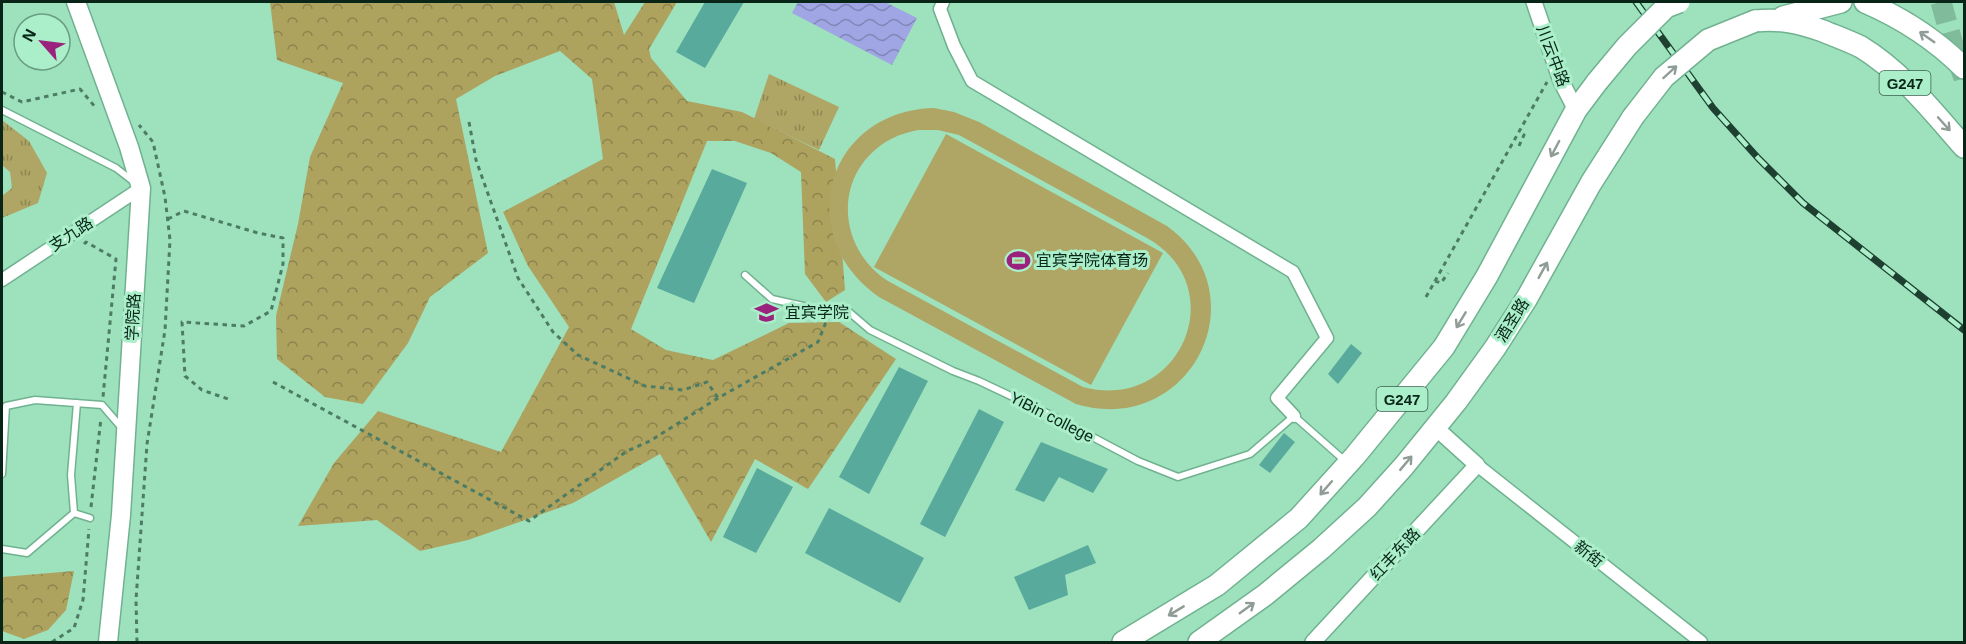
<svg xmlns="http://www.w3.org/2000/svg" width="1966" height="644" font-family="Helvetica,'Noto Sans SC',sans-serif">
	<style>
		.forest { fill: url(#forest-crowns) }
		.park { fill: url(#park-tufts) }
		.pitch { fill: #afa564; fill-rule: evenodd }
		.water { fill: url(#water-waves) }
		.building { fill: #57aa9c }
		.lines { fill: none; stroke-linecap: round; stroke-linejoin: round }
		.trunk-tunnel { stroke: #80bb9c; stroke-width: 21; stroke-dasharray: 21 10; stroke-linecap: butt }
		.service-casing { stroke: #70b290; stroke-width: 9 }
		.minor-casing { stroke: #70b290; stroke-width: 15 }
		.tertiary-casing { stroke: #70b290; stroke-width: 18 }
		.secondary-casing { stroke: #70b290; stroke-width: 21 }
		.trunk-casing { stroke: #70b290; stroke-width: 24 }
		.path { stroke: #4d7c64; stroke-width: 3; stroke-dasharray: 4.5 4.5; stroke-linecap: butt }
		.service { stroke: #fff; stroke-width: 6 }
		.minor { stroke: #fff; stroke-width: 12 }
		.tertiary { stroke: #fff; stroke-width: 15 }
		.secondary { stroke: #fff; stroke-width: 18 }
		.trunk { stroke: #fff; stroke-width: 21 }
		.rail-casing { stroke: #1d4030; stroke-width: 7 }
		.rail { stroke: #abefca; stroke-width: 4.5; stroke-dasharray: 14; stroke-linecap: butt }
		.trunk-bridge-casing { stroke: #70b290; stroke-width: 24; stroke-linecap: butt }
		.trunk-bridge { stroke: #fff; stroke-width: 21 }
		.oneway { stroke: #909d97 }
		.labels { text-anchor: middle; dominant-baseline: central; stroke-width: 6; stroke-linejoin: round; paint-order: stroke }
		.shield { fill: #abefca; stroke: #39624d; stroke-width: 1.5 }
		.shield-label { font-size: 15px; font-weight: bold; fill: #082518 }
		.street-label { font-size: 16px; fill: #082518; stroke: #abefca }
		.poi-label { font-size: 16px; fill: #082518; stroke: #abefca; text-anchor: start }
	</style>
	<defs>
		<pattern id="forest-crowns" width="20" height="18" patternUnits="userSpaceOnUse" patternTransform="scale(1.5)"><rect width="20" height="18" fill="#ada25e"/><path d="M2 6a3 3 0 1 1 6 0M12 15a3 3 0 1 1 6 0" fill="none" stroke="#8b844d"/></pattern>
		<pattern id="park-tufts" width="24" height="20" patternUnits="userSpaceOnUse" patternTransform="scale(1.5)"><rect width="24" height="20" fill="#afa564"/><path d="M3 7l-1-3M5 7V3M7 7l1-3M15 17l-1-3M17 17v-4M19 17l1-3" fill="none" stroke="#8c8651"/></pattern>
		<pattern id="water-waves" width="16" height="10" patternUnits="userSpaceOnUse" patternTransform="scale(1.5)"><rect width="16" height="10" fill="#a0a5e3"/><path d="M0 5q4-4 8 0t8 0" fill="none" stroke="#8086b7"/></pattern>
	</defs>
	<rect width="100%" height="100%" fill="#9ee1bd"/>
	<!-- forest -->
	<path class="forest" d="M270 2H614L624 35 645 2H677L649 49 651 58 687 101 742 112 835 159 845 290 826 302 805 274 801 172 771 153 735 141H707L631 329 666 350 713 360 789 323 839 322 896 359 808 489 755 459 711 542 660 454 573 503 468 540 420 551 377 520 298 526 334 463 378 411 501 452 569 327 528 266 503 212 603 159 592 79 560 51 495 76 456 99 488 253 430 297 408 343 363 404 325 397 277 359 276 316 298 224 310 157 343 83 277 60Z
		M74 571 66 610 48 630 24 639 2 631V577Z"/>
	<!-- park -->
	<path class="park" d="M769 74 839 107 819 150 754 119Z
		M2 120 29 141 47 173 38 203 2 218V196L12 188 10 172 2 165Z"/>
	<!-- pitch -->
	<path class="pitch" d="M934 108 954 112 979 122 1167 226C1262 295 1190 438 1076 404L879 297C791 236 826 111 934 108ZM918 130H938L959 135 1147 238C1234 287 1180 413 1083 387L888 281C835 247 833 170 891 139 900 134 909 132 918 130Z
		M946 134 1163 253 1091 385 874 267Z"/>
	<!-- water -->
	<path class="water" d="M798 2H885L917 18 892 65 792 13Z"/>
	<!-- building -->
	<path class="building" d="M705 2H744L705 68 676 52Z
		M712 169 747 183 694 303 657 288Z
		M1351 344 1362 353 1338 384 1328 374Z
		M899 367 928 381 869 494 839 477Z
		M979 409 1004 422 945 537 920 524Z
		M1284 433 1295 442 1270 473 1259 465Z
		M1041 442 1108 469 1093 493 1059 477 1044 502 1015 490Z
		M757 468 793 487 756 553 723 537Z
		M829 508 924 558 900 603 805 553Z
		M1088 545 1096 563 1065 575 1068 595 1029 610 1014 577Z"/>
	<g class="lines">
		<!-- trunk-tunnel -->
		<path class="trunk-tunnel" d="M1941 2 1955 52 1964 78"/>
		<defs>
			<path id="service" d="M2 110 116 168 134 182
				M745 275 772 299 830 312H849L870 330 953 371 979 381 1051 415 1138 461 1178 477 1250 454 1294 416 1345 461
				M77 403 71 475 74 513 90 518
				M2 474 6 406 35 400 102 405 121 427
				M2 549 27 553 74 513"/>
			<path id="minor" d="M943 2 940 9 954 46 972 81 1293 272 1327 338 1277 398 1294 416
				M2 280 141 188
				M1477 465 1701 642"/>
			<path id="tertiary" d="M1534 2 1561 81 1576 110
				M1313 642 1477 465 1436 428"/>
			<path id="secondary" d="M76 2 129 147 141 188 121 515 108 642"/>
			<path id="trunk" d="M1865 2C1902 18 1936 40 1964 68
				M1783 17 1841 2
				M1755 21C1780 18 1800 23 1823 31 1835 36 1849 41 1861 47 1902 72 1933 112 1964 147
				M1123 642 1217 585 1299 518 1355 456 1444 347 1487 276 1576 110 1597 82
				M1199 642 1265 595 1321 549 1367 507 1404 466 1456 402 1495 348 1527 298 1591 183 1633 117"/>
		</defs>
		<!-- service casing -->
		<use href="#service" class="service-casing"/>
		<!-- minor casing -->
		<use href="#minor" class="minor-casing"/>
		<!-- tertiary casing -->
		<use href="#tertiary" class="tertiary-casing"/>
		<!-- secondary casing -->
		<use href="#secondary" class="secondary-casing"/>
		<!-- trunk casing -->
		<use href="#trunk" class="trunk-casing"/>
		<!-- path -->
		<path class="path" d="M2 92 22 102 80 89 96 108
			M469 122 476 160 518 278 553 332 578 355 645 386 683 390 707 382 718 398
			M1519 146 1524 135 1519 131
			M168 219 184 211 258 233 283 238V264L271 311 244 326 182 322 185 376 202 390 231 400
			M84 244 86 242 116 259 103 397
			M1435 281 1441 283 1448 273
			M1426 297 1547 82
			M273 382 529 521 627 451 650 441 718 398 818 342 826 322
			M91 507 101 418
			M52 642 74 628 83 600 89 529
			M137 642 136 600 147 444 165 330 170 240 165 197 153 142 139 125"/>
		<!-- service -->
		<use href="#service" class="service"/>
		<!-- minor -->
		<use href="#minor" class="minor"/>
		<!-- tertiary -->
		<use href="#tertiary" class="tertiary"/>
		<!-- secondary -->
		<use href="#secondary" class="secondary"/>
		<!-- trunk -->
		<use href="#trunk" class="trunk"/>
		<defs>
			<path id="rail" d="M1636 2 1713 108 1758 158 1803 203 1964 330"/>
		</defs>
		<!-- rail casing -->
		<use href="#rail" class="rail-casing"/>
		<!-- rail -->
		<use href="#rail" class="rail"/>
		<defs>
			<path id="trunk-bridge" d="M1597 82 1627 46 1666 7 1679 2
				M1633 117 1664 77 1708 40 1755 21"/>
		</defs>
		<!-- trunk-bridge casing -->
		<use href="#trunk-bridge" class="trunk-bridge-casing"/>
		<!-- trunk-bridge -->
		<use href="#trunk-bridge" class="trunk-bridge"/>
	</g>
	<!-- one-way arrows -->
	<defs><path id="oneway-shaft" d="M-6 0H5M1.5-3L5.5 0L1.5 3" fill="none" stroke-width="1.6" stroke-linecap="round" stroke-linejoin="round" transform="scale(1.5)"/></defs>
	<g class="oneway">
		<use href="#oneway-shaft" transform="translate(1927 37) rotate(-145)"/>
		<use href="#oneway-shaft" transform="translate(1670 72) rotate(-42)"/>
		<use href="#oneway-shaft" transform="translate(1944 124) rotate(48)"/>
		<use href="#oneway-shaft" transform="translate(1555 149) rotate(118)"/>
		<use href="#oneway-shaft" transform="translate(1543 270) rotate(-61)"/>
		<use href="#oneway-shaft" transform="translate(1461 320) rotate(121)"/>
		<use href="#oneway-shaft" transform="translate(1406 463) rotate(-50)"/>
		<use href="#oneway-shaft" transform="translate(1326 488) rotate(131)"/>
		<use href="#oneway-shaft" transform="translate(1247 608) rotate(-36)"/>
		<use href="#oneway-shaft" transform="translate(1176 611) rotate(149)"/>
	</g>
	<!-- icons -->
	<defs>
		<symbol id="stadium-bare" viewBox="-9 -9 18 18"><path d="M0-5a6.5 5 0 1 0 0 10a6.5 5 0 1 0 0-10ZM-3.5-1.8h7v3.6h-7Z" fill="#9a227c" stroke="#abefca" stroke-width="2.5" paint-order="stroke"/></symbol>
		<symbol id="university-bare" viewBox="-9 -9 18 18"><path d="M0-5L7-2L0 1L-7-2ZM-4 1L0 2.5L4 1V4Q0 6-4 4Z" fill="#9a227c" stroke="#abefca" stroke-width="2.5" paint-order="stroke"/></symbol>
	</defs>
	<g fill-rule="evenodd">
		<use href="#stadium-bare" x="1002" y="244" width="33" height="33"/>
		<use href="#university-bare" x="750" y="296" width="33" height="33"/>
	</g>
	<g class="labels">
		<!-- shield labels -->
		<g class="shield">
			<rect x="1879.5" y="71" width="51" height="24" rx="4.5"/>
			<rect x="1376.5" y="387" width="51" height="24" rx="4.5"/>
		</g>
		<g class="shield-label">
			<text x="1905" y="83">G247</text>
			<text x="1402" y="399">G247</text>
		</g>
		<!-- street labels -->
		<g class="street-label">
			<text transform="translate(1553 56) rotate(69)">川云中路</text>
			<text transform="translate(71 234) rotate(-33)">支九路</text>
			<text transform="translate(133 317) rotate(-87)">学院路</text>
			<text transform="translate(1512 320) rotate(-58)">酒圣路</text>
			<text transform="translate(1052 417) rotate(27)">YiBin college</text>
			<text transform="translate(1395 554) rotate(-47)">红丰东路</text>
			<text transform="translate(1589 554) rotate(38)">新街</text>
		</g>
		<!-- poi labels -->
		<g class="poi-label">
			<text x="1036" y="260">宜宾学院体育场</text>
			<text x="785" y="312">宜宾学院</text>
		</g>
	</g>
	<!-- border -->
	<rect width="1966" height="644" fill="none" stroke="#082518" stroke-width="6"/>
	<!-- north arrow -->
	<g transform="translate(42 42) rotate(298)"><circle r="28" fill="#abefca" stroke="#6a9e83" stroke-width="1.5"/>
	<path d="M0-4.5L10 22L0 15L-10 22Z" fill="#9a227c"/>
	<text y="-9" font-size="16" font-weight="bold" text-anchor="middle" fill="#082518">N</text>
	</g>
</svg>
